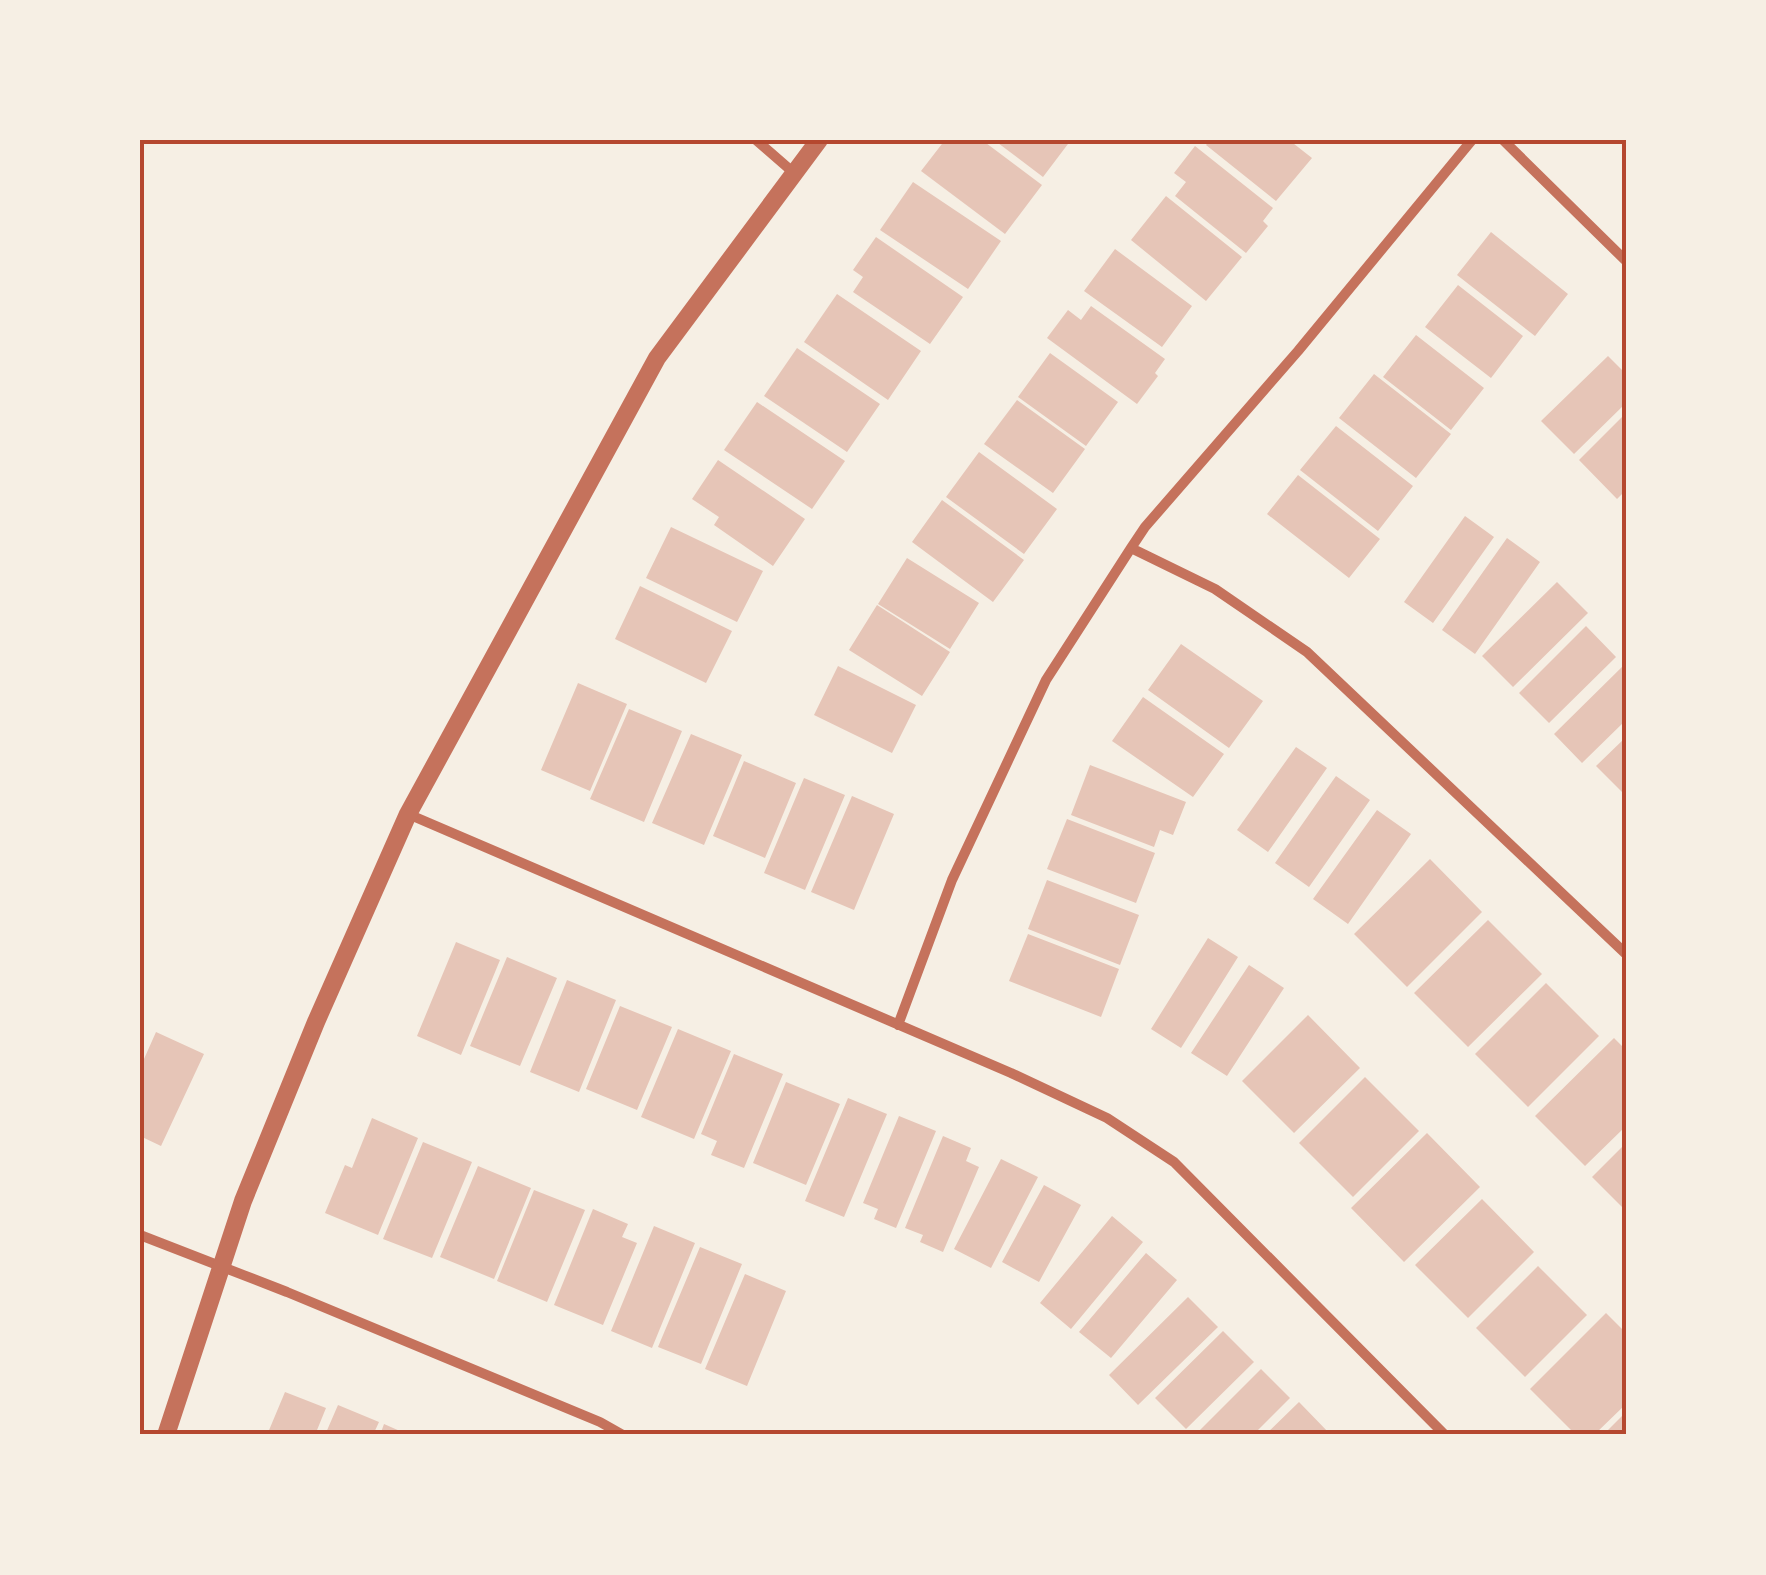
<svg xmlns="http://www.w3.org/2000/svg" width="1766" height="1575" font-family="'Fira Sans',sans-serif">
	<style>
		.building { fill: #e6c5b7 }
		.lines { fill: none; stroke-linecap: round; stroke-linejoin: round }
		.minor { stroke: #c5725c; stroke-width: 10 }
		.tertiary { stroke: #c5725c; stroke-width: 18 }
		.neatline { fill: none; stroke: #b5482f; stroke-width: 4 }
	</style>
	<rect width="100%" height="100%" fill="#f6efe4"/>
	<!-- building -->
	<path class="building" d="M945 140H982L1042 185 1005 234 921 171Z
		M994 140H1071L1043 177Z
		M1210 140H1289L1312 158 1276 201 1206 145Z
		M1195 146 1273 208 1263 221 1268 226 1246 253 1175 196 1186 182 1174 173Z
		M913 182 1001 241 968 289 880 230Z
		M1166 196 1242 257 1206 301 1131 240Z
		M1491 232 1568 294 1535 336 1457 275Z
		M876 237 963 297 930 344 853 292 863 277 853 270Z
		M1115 249 1192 306 1162 347 1084 291Z
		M1458 285 1523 336 1491 378 1425 327Z
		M837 294 921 351 888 400 804 342Z
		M1091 306 1165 359 1155 373 1158 376 1137 404 1047 338 1068 310 1081 320Z
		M1416 335 1484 388 1451 430 1383 377Z
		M797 348 880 404 847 452 764 396Z
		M1050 353 1118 402 1086 446 1018 397Z
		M1608 356 1626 374V403L1574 454 1541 421Z
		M1374 374 1451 434 1416 478 1339 418Z
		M1017 400 1085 449 1053 493 984 444Z
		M757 402 845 461 812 509 724 450Z
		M1626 413V490L1617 499 1579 460Z
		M1336 426 1413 486 1378 531 1300 470Z
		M979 452 1057 509 1024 554 946 497Z
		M718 460 805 519 773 566 714 525 719 517 692 499Z
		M1298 475 1380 539 1349 578 1267 514Z
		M942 500 1024 560 993 602 912 542Z
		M1465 516 1494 537 1433 623 1404 602Z
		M671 527 763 571 737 622 646 578Z
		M1507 538 1540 562 1475 654 1442 630Z
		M907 558 979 603 950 649 878 604Z
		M1557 582 1588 613 1513 687 1482 656Z
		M640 586 732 631 706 683 615 639Z
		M877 605 950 652 922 696 849 650Z
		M1586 626 1616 657 1549 723 1519 693Z
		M1181 644 1263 701 1229 748 1148 690Z
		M1626 663V720L1582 763 1554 734Z
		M838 666 916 705 892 753 814 715Z
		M578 683 627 704 590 791 541 770Z
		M1143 697 1224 754 1193 797 1112 741Z
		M629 709 682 731 644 822 590 799Z
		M691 734 742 755 704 845 652 823Z
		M1626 737V796L1596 766Z
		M1296 747 1327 768 1268 852 1237 830Z
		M744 761 796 783 765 858 713 836Z
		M1090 765 1186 802 1173 835 1160 830 1154 847 1071 815Z
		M1336 776 1370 800 1309 887 1275 863Z
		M804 778 845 795 805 890 764 873Z
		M852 796 894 814 854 910 811 892Z
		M1377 810 1411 834 1348 924 1313 899Z
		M1067 819 1155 853 1136 903 1047 869Z
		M1430 859 1482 912 1407 987 1354 934Z
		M1047 880 1139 915 1120 965 1028 929Z
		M1488 920 1542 974 1468 1047 1414 993Z
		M1028 934 1119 969 1101 1017 1009 981Z
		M1208 938 1238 957 1181 1048 1151 1029Z
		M456 942 500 960 461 1055 417 1036Z
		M507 957 557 978 520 1066 470 1046Z
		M1249 965 1284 988 1227 1076 1191 1053Z
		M567 980 616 1000 579 1092 530 1072Z
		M1546 983 1599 1036 1528 1107 1475 1054Z
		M620 1006 672 1027 637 1110 586 1089Z
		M1308 1015 1360 1068 1294 1133 1242 1081Z
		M678 1029 731 1051 694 1139 641 1117Z
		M156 1032 204 1054 161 1146 140 1136V1068Z
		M1614 1038 1626 1050V1126L1585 1166 1535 1116Z
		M734 1054 783 1074 744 1168 711 1155 717 1141 701 1134Z
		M1365 1077 1419 1131 1353 1197 1299 1143Z
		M786 1082 840 1104 806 1185 753 1163Z
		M848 1098 887 1114 844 1217 805 1201Z
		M899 1116 936 1131 896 1228 874 1219 878 1209 863 1203Z
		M372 1118 418 1138 378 1235 325 1213 345 1165 352 1168Z
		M1427 1133 1480 1187 1404 1262 1351 1208Z
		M943 1136 971 1148 966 1161 979 1167 943 1252 920 1242 923 1235 905 1228Z
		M423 1142 472 1162 432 1258 383 1239Z
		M1626 1143V1211L1592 1177Z
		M1001 1159 1038 1177 991 1268 954 1249Z
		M478 1166 531 1188 494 1279 440 1257Z
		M1044 1185 1081 1205 1039 1282 1002 1262Z
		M534 1190 585 1210 547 1302 497 1281Z
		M1482 1199 1534 1252 1468 1318 1415 1265Z
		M593 1209 628 1224 622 1237 637 1243 603 1325 554 1305Z
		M1112 1216 1143 1242 1071 1329 1040 1303Z
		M654 1226 695 1243 652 1348 611 1331Z
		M700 1247 742 1264 701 1364 658 1347Z
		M1146 1253 1177 1280 1111 1358 1079 1332Z
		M1538 1266 1587 1315 1525 1377 1476 1328Z
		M745 1274 786 1291 747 1386 705 1369Z
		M1188 1297 1218 1327 1138 1405 1109 1375Z
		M1606 1313 1626 1333V1404L1594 1435H1576L1530 1389Z
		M1223 1331 1254 1362 1186 1429 1155 1398Z
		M1261 1369 1290 1398 1253 1435H1195Z
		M285 1392 326 1408 315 1435H267Z
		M1299 1402 1331 1435H1265Z
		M338 1405 379 1422 373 1435H325Z
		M1626 1412V1435H1603Z
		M384 1424 409 1435H380Z"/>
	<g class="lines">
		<!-- minor -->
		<path class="minor" d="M756 140 794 173
			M1503 140 1626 261
			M1131 548 1215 589 1307 652 1626 954
			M408 814 1011 1073 1107 1118 1174 1162 1445 1435
			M898 1025 952 880 1046 680 1131 548 1145 527 1298 351 1472 140
			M140 1235 287 1292 600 1422 623 1435"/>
		<!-- tertiary -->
		<path class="tertiary" d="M166 1435 243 1201 316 1022 408 814 657 358 819 140"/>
	</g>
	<!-- border -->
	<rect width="1766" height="1575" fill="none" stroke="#f6efe4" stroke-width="285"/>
	<rect x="142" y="142" width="1482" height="1290" class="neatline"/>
</svg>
